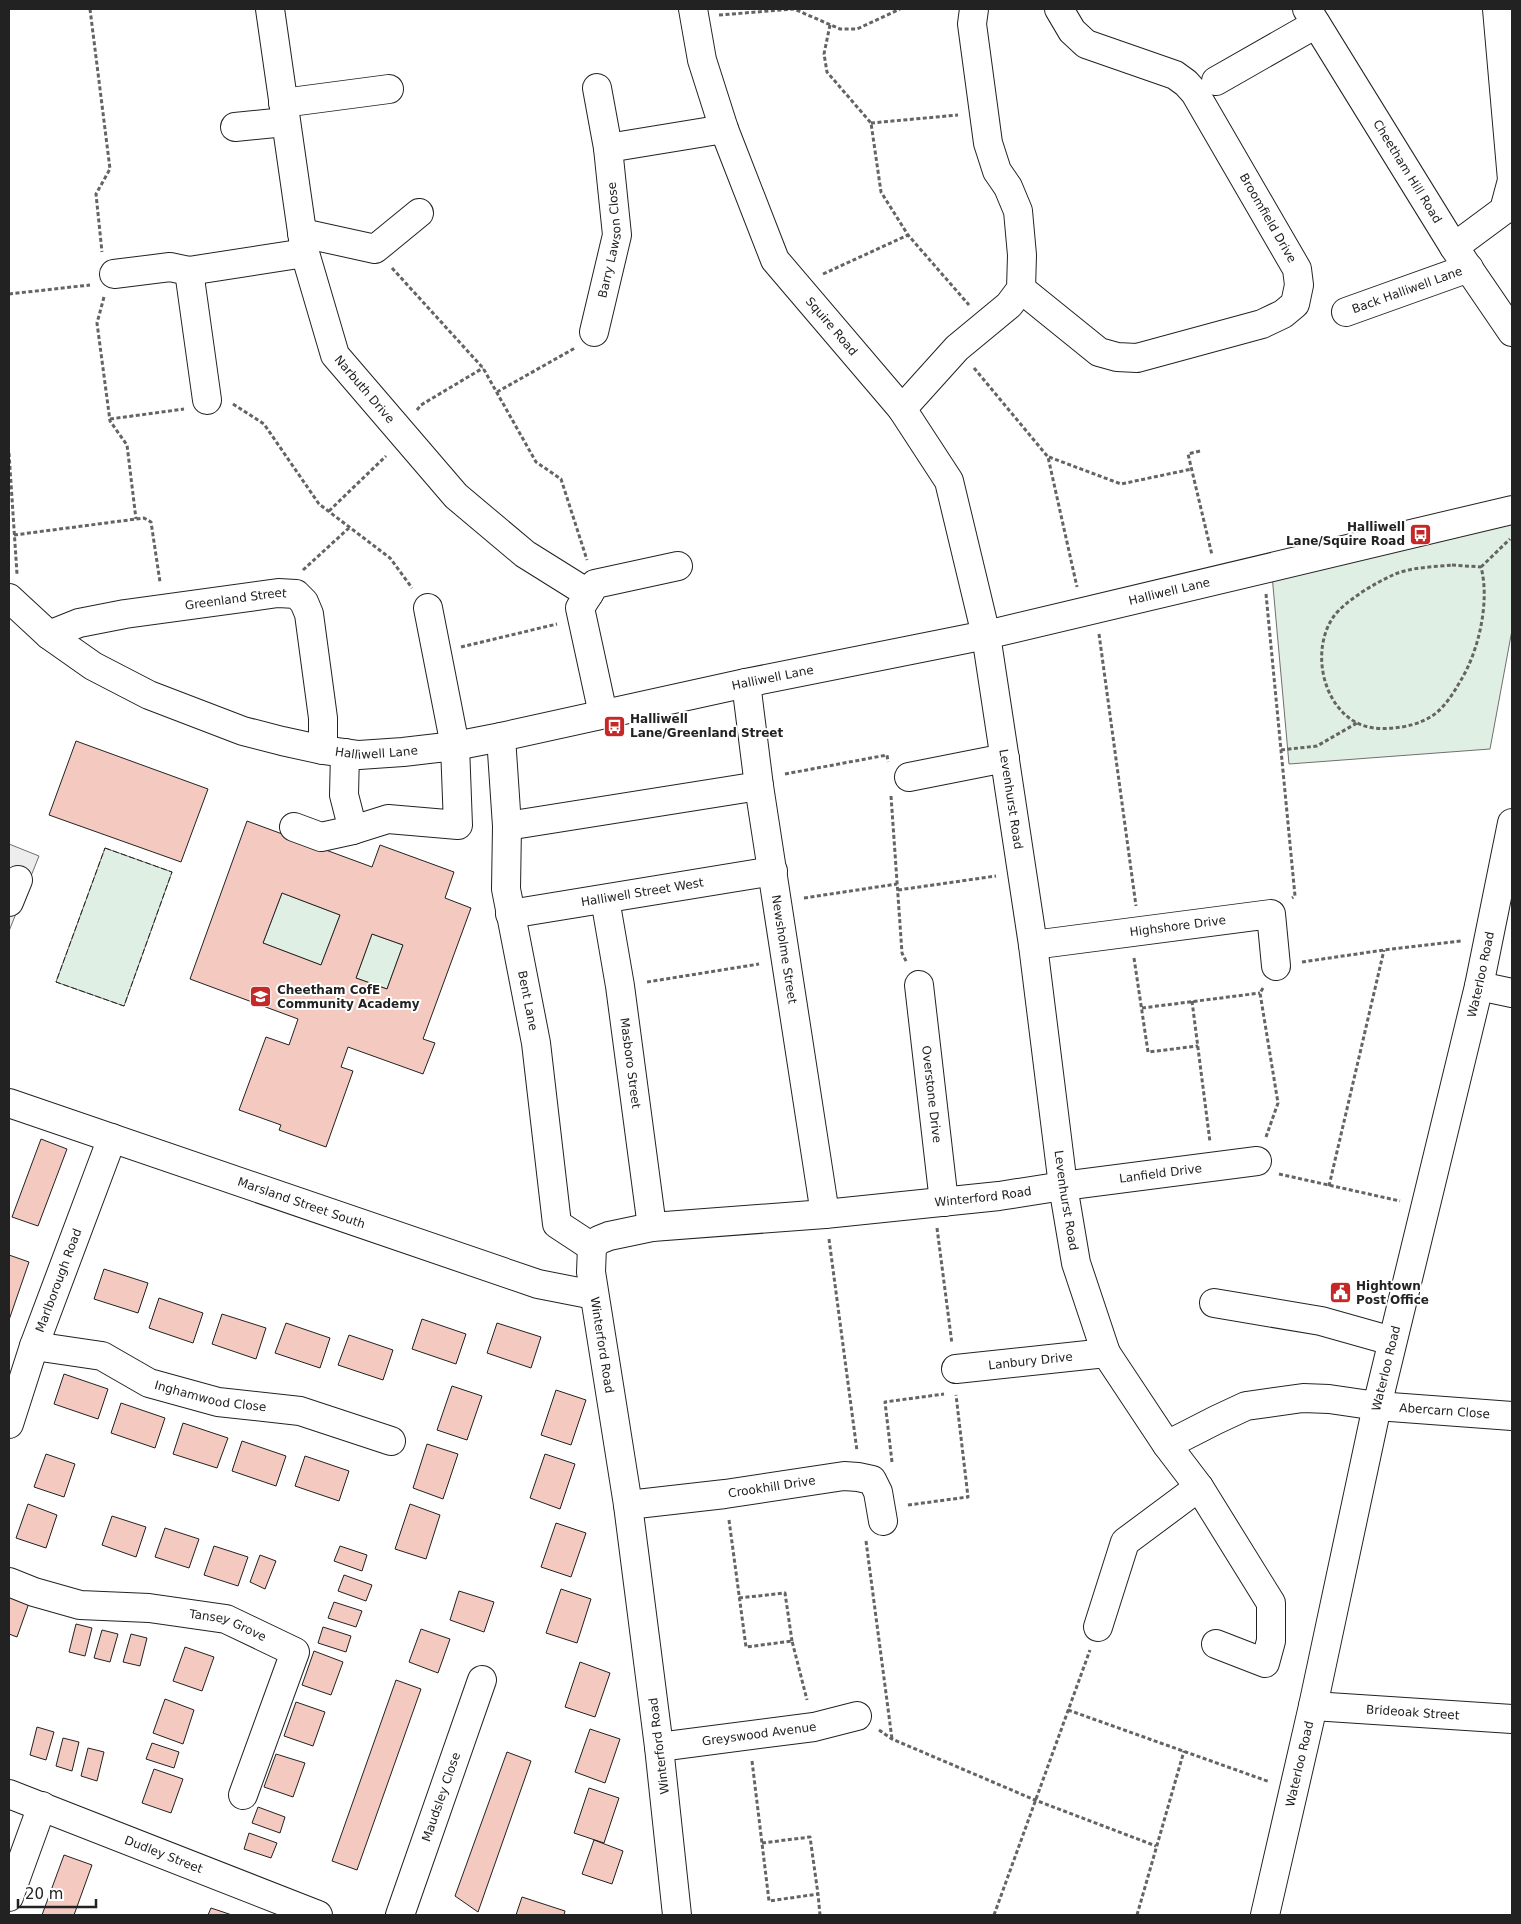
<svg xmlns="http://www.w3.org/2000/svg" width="1521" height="1924" font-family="'DejaVu Sans',sans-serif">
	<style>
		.green { fill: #e0efe3; stroke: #6f6f6f }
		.parking { fill: #ededed; stroke: #6f6f6f }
		.building { fill: #f3c9c0; stroke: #222; fill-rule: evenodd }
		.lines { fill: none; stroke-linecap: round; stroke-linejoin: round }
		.minor-casing { stroke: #222; stroke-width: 30 }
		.major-casing { stroke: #222; stroke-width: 30 }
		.highway-casing { stroke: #222; stroke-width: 30 }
		.path { stroke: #646464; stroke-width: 3; stroke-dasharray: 4 2.5; stroke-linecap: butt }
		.minor { stroke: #fff; stroke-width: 28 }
		.major { stroke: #fff; stroke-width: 28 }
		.highway { stroke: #fff; stroke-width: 28 }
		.fence { stroke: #222; stroke-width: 1; stroke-dasharray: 6 2.5; stroke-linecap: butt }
		.labels { text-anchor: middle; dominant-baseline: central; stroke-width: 4; stroke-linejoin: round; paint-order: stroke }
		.street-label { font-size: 12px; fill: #222; stroke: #fff }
		.poi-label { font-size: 12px; font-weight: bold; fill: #222; stroke: #fff; text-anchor: start }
	</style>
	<rect width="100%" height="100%" fill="#fff"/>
	<!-- green -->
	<path class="green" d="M1512 520V630L1490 749 1289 764 1272 575Z
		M105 848 172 872 124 1006 56 982Z
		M282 893 340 915 321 965 263 943Z
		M372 934 403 945 387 989 356 978Z"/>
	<!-- parking -->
	<path class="parking" d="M9 844 39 856 9 931Z"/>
	<!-- building -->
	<path class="building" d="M76 741 208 789 181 862 49 815Z
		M247 821 372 867 380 845 454 872 445 898 471 908 423 1039 435 1043 423 1074 348 1047 341 1067 353 1071 326 1147 279 1130 281 1125 239 1110 266 1037 289 1045 298 1019 190 979ZM282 893 340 915 321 965 263 943ZM372 934 403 945 387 989 356 978Z
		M41 1139 67 1149 38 1226 12 1217Z
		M9 1255 29 1262 9 1320Z
		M104 1269 148 1283 138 1313 94 1299Z
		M159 1298 203 1313 193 1343 149 1328Z
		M222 1314 266 1328 256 1359 212 1344Z
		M422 1319 466 1334 456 1364 412 1349Z
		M286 1323 330 1338 320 1368 275 1353Z
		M497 1323 541 1337 531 1368 487 1353Z
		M349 1335 393 1350 383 1380 338 1365Z
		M64 1374 108 1389 98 1419 54 1404Z
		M452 1386 482 1396 467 1440 437 1430Z
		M556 1390 586 1400 571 1445 541 1435Z
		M121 1403 165 1418 155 1448 111 1433Z
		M183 1423 228 1438 217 1468 173 1454Z
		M242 1441 286 1456 276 1486 232 1471Z
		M427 1444 458 1454 443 1499 413 1488Z
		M46 1454 75 1464 64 1497 34 1487Z
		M545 1454 575 1464 560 1509 530 1498Z
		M305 1456 349 1471 339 1501 295 1486Z
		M28 1504 57 1515 46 1548 16 1538Z
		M410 1504 440 1515 426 1559 395 1549Z
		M112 1516 146 1527 136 1557 102 1545Z
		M556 1523 586 1533 571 1577 541 1567Z
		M165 1528 199 1539 189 1568 155 1557Z
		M214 1546 248 1557 238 1586 204 1575Z
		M340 1546 367 1555 362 1571 334 1561Z
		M260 1555 276 1561 265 1589 250 1582Z
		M344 1575 372 1585 366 1601 338 1591Z
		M561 1589 591 1599 577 1643 546 1633Z
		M459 1591 494 1602 484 1632 450 1620Z
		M9 1596 29 1603 17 1637 9 1634Z
		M334 1602 362 1611 356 1627 328 1618Z
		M76 1624 92 1628 85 1656 69 1652Z
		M323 1627 351 1636 346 1652 318 1643Z
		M421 1629 450 1639 438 1673 409 1662Z
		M102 1630 118 1634 110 1662 94 1658Z
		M131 1634 147 1638 140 1666 123 1662Z
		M185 1647 214 1657 202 1691 173 1681Z
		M314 1651 343 1662 331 1695 302 1685Z
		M580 1662 610 1673 595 1717 565 1707Z
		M396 1680 421 1689 357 1870 332 1861Z
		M165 1699 194 1710 183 1744 153 1733Z
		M296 1702 325 1712 313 1746 284 1736Z
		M37 1727 54 1732 46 1760 30 1755Z
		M590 1729 620 1739 605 1783 575 1772Z
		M63 1738 79 1742 72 1771 56 1766Z
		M152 1743 179 1752 174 1768 146 1759Z
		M88 1748 104 1752 97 1781 81 1776Z
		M507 1752 531 1761 478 1912 455 1896Z
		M276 1754 305 1763 293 1797 264 1787Z
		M154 1769 183 1779 171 1813 142 1803Z
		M589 1788 619 1798 604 1843 574 1833Z
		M258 1807 285 1817 280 1833 252 1823Z
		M249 1833 277 1843 271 1858 244 1849Z
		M594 1840 623 1851 612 1884 582 1874Z
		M64 1855 92 1865 74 1915H42Z
		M522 1897 565 1911 564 1915H516Z
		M211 1908 232 1915H208Z"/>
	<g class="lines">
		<defs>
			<g id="minor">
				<path id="s1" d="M270 9 305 253 335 355 456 496 525 554 589 594"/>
				<path id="s2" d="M693 9 702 60 724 129 775 260 902 409 949 481 986 635 1033 945 1063 1186 1076 1263 1106 1353 1167 1445 1199 1487 1271 1603V1641L1265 1663 1216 1644"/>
				<path d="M1216 81 1316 24"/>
				<path d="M283 103 389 89"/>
				<path d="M235 127 285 122"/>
				<path d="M608 148 724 129"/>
				<path d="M302 233 375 249 419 213"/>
				<path d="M1454 247 1504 210 1512 180 1497 9"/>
				<path d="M189 271 207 400"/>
				<path d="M114 274 170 267 189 271 305 253"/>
				<path d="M1021 289 1099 352 1117 357 1137 358 1262 324 1283 314 1295 304 1299 285 1297 269 1195 93 1186 83 1175 75 1086 44 1072 31 1059 9"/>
				<path id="s3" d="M1346 312 1469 268"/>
				<path id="s4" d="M594 332 617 235 608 148 597 88"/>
				<path d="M902 409 957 348 1009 305 1021 289 1022 255 1018 211 1008 187 997 171 988 143 972 24 974 9"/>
				<path id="s5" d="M9 598 49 635 93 666 149 695 243 731 282 741 323 750 359 755 403 752 455 746 501 737 746 683 986 635 1512 510"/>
				<path id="s6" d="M49 635 79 623 125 614 278 593 296 594 304 602 309 614 323 718V750"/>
				<path id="s7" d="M746 683 759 786 825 1214"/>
				<path d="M603 714 580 608 595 584 678 566"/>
				<path id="s8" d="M501 737 507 826 506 889 536 1043 557 1224 592 1247"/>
				<path d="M345 753 344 795 353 830 388 819 458 825 455 746 428 608"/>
				<path d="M909 777 1005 758"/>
				<path d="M507 826 759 786"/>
				<path d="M294 827 321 837 353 830"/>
				<path id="s9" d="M605 899 620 986 652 1227"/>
				<path d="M9 902 18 880"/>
				<path id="s10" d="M510 914 773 871"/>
				<path id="s11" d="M1033 945 1271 914 1276 966"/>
				<path id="s12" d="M919 985 944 1202"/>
				<path d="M1479 986 1512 993"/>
				<path id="s13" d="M9 1103 538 1284 594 1295"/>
				<path d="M1214 1303 1321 1321 1392 1341"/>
				<path id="s14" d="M34 1346 102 1356 149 1383 218 1402 300 1411 391 1441"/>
				<path id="s15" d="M956 1369 1106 1353"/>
				<path id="s16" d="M9 1424 34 1346 112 1138"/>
				<path id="s17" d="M1167 1445 1216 1420 1246 1406 1303 1398 1329 1399 1377 1406 1512 1416"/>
				<path id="s18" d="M628 1505 725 1494 844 1476 858 1477 872 1480 878 1492 883 1521"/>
				<path id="s19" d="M9 1582 34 1592 80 1605 149 1608 226 1619 295 1652 243 1795"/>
				<path d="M1098 1627 1125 1542 1199 1487"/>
				<path id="s20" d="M1313 1706 1512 1719"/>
				<path id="s21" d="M659 1747 814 1727 857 1716"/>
				<path id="s22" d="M9 1794 318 1915"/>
				<path d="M9 1897 42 1806"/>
				<path id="s23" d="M400 1915 482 1680"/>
				<path id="s24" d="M677 1915 659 1747 628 1505 591 1272 592 1247 599 1240 609 1236 652 1227 825 1214 999 1196 1063 1186 1257 1161"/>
			</g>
			<g id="major">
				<path id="s25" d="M1265 1915 1313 1706 1377 1406 1479 986 1512 823"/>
			</g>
			<g id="highway">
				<path id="s26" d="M1307 9 1454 247 1512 332"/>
			</g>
		</defs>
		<!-- minor casing -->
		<use href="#minor" class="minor-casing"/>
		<!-- major casing -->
		<use href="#major" class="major-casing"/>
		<!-- highway casing -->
		<use href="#highway" class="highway-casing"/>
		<!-- path -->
		<path class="path" d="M90 9 110 169 96 194 102 252
			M719 15 794 9 840 29H857L900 9
			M830 25 824 54 827 72 871 123 881 192 908 235 969 305
			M871 123 958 115
			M392 268 483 368 536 462 561 479 587 560
			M823 274 908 235
			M9 294 90 285
			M104 297 97 323 110 421 127 445 136 519
			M974 368 1048 457 1077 587
			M497 392 575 348
			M233 404 264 424 319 504 390 558 412 588
			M417 410 421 405 483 368
			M110 419 184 409
			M1200 451 1188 454 1212 555
			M9 453 17 574
			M1049 457 1121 484 1192 469
			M329 511 386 456
			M14 535 144 518 151 522 160 582
			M1452 565 1481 567C1490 601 1479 650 1461 680 1445 708 1434 721 1402 727 1387 729 1371 730 1357 723 1321 704 1311 648 1334 616 1345 601 1375 583 1393 575 1410 567 1434 567 1452 565Z
			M1481 567 1510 539
			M303 570 350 527
			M1266 594 1295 896 1292 898
			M1099 634 1136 906
			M461 647 557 624
			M1281 750 1317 746 1357 723
			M785 774 887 755 888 762
			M891 796 902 953 907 963
			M898 890 996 876
			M804 898 897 884
			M1134 958 1148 1052 1198 1046
			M1302 962 1384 950 1461 941
			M647 982 759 964
			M1263 988 1260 993 1278 1103 1266 1137
			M1192 1001 1210 1142
			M1142 1008 1260 993
			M1279 1174 1400 1201
			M1329 1186 1384 950
			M937 1228 952 1344
			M829 1239 857 1451
			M892 1462 885 1402 944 1394
			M908 1505 968 1497 956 1395
			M729 1520 746 1647 792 1641 807 1700
			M866 1541 892 1739
			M739 1598 785 1593 792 1641
			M1068 1710 1270 1782
			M879 1730 892 1739 1035 1800 1156 1846
			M752 1761 769 1901 818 1894 820 1915
			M762 1843 810 1837 818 1894
			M994 1915 1090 1650
			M1137 1915 1184 1751"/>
		<!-- minor -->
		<use href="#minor" class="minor"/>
		<!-- major -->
		<use href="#major" class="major"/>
		<!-- highway -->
		<use href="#highway" class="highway"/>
		<!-- fence -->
		<path class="fence" d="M105 848 172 872 124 1006 56 982Z"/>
	</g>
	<!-- icons -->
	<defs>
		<symbol id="bus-square" viewBox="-11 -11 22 22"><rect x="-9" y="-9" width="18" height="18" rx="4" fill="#c62828" stroke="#fff"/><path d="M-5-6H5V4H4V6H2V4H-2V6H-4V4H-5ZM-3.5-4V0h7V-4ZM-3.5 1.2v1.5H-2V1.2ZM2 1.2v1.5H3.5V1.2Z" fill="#fff"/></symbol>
		<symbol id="school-square" viewBox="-11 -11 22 22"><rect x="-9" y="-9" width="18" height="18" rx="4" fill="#c62828" stroke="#fff"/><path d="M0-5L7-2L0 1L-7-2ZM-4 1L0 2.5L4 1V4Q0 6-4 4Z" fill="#fff"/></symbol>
		<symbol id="civic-square" viewBox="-11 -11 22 22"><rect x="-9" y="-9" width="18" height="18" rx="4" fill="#c62828" stroke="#fff"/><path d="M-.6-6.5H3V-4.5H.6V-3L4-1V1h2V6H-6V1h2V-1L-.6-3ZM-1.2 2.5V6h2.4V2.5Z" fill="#fff"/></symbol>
	</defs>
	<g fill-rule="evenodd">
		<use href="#bus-square" x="1408" y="522" width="25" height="25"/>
		<use href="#bus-square" x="602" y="714" width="25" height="25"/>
		<use href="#school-square" x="248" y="984" width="25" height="25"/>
		<use href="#civic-square" x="1328" y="1280" width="25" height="25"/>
	</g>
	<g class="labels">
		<!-- street labels -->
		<g class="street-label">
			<text stroke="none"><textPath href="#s26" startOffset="191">Cheetham Hill Road</textPath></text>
			<text transform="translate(1268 218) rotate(60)">Broomfield Drive</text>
			<text stroke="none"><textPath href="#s4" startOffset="94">Barry Lawson Close</textPath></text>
			<text stroke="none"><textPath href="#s3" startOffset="65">Back Halliwell Lane</textPath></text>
			<text stroke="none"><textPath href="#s2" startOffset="352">Squire Road</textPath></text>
			<text stroke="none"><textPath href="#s1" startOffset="398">Narbuth Drive</textPath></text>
			<text stroke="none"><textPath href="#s5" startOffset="1218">Halliwell Lane</textPath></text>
			<text stroke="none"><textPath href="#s6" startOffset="191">Greenland Street</textPath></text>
			<text stroke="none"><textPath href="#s5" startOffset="812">Halliwell Lane</textPath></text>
			<text stroke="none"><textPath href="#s5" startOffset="408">Halliwell Lane</textPath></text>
			<text stroke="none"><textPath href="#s2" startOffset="871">Levenhurst Road</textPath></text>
			<text stroke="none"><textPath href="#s10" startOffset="134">Halliwell Street West</textPath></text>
			<text stroke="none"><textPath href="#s11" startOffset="146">Highshore Drive</textPath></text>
			<text stroke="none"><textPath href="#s7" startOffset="269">Newsholme Street</textPath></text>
			<text stroke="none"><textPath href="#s25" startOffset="965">Waterloo Road</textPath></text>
			<text stroke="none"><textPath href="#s8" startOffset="266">Bent Lane</textPath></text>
			<text stroke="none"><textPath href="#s9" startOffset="166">Masboro Street</textPath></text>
			<text stroke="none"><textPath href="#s12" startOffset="110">Overstone Drive</textPath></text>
			<text stroke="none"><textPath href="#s24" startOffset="1250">Lanfield Drive</textPath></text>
			<text stroke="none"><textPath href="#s24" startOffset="1071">Winterford Road</textPath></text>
			<text stroke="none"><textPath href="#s2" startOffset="1276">Levenhurst Road</textPath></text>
			<text stroke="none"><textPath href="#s13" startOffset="309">Marsland Street South</textPath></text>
			<text stroke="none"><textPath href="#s16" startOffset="152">Marlborough Road</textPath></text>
			<text transform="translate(602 1345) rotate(81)">Winterford Road</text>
			<text stroke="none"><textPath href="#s15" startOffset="75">Lanbury Drive</textPath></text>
			<text stroke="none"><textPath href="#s25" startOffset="560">Waterloo Road</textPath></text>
			<text stroke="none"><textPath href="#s14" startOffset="186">Inghamwood Close</textPath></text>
			<text stroke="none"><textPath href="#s17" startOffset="288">Abercarn Close</textPath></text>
			<text stroke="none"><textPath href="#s18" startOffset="145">Crookhill Drive</textPath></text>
			<text stroke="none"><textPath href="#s19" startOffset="225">Tansey Grove</textPath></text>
			<text stroke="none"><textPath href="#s20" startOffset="100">Brideoak Street</textPath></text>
			<text stroke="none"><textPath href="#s21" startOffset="101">Greyswood Avenue</textPath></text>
			<text transform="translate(659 1746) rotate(-97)">Winterford Road</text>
			<text stroke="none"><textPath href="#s25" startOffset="155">Waterloo Road</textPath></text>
			<text stroke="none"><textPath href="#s23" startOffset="125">Maudsley Close</textPath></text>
			<text stroke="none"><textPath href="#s22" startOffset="166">Dudley Street</textPath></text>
		</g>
		<!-- poi labels -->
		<g class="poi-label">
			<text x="1405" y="527" text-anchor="end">Halliwell<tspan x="1405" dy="14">Lane/Squire Road</tspan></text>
			<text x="630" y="719">Halliwell<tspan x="630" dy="14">Lane/Greenland Street</tspan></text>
			<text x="277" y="990">Cheetham CofE<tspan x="277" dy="14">Community Academy</tspan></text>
			<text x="1356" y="1286">Hightown<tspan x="1356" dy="14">Post Office</tspan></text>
		</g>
	</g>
	<!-- border -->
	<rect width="1521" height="1924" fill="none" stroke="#222222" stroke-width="20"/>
	<!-- scale -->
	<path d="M18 1899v8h78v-8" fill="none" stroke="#222222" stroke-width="2.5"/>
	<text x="25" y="1899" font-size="15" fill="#222222" stroke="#ffffff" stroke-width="4" paint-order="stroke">20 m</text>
</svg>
